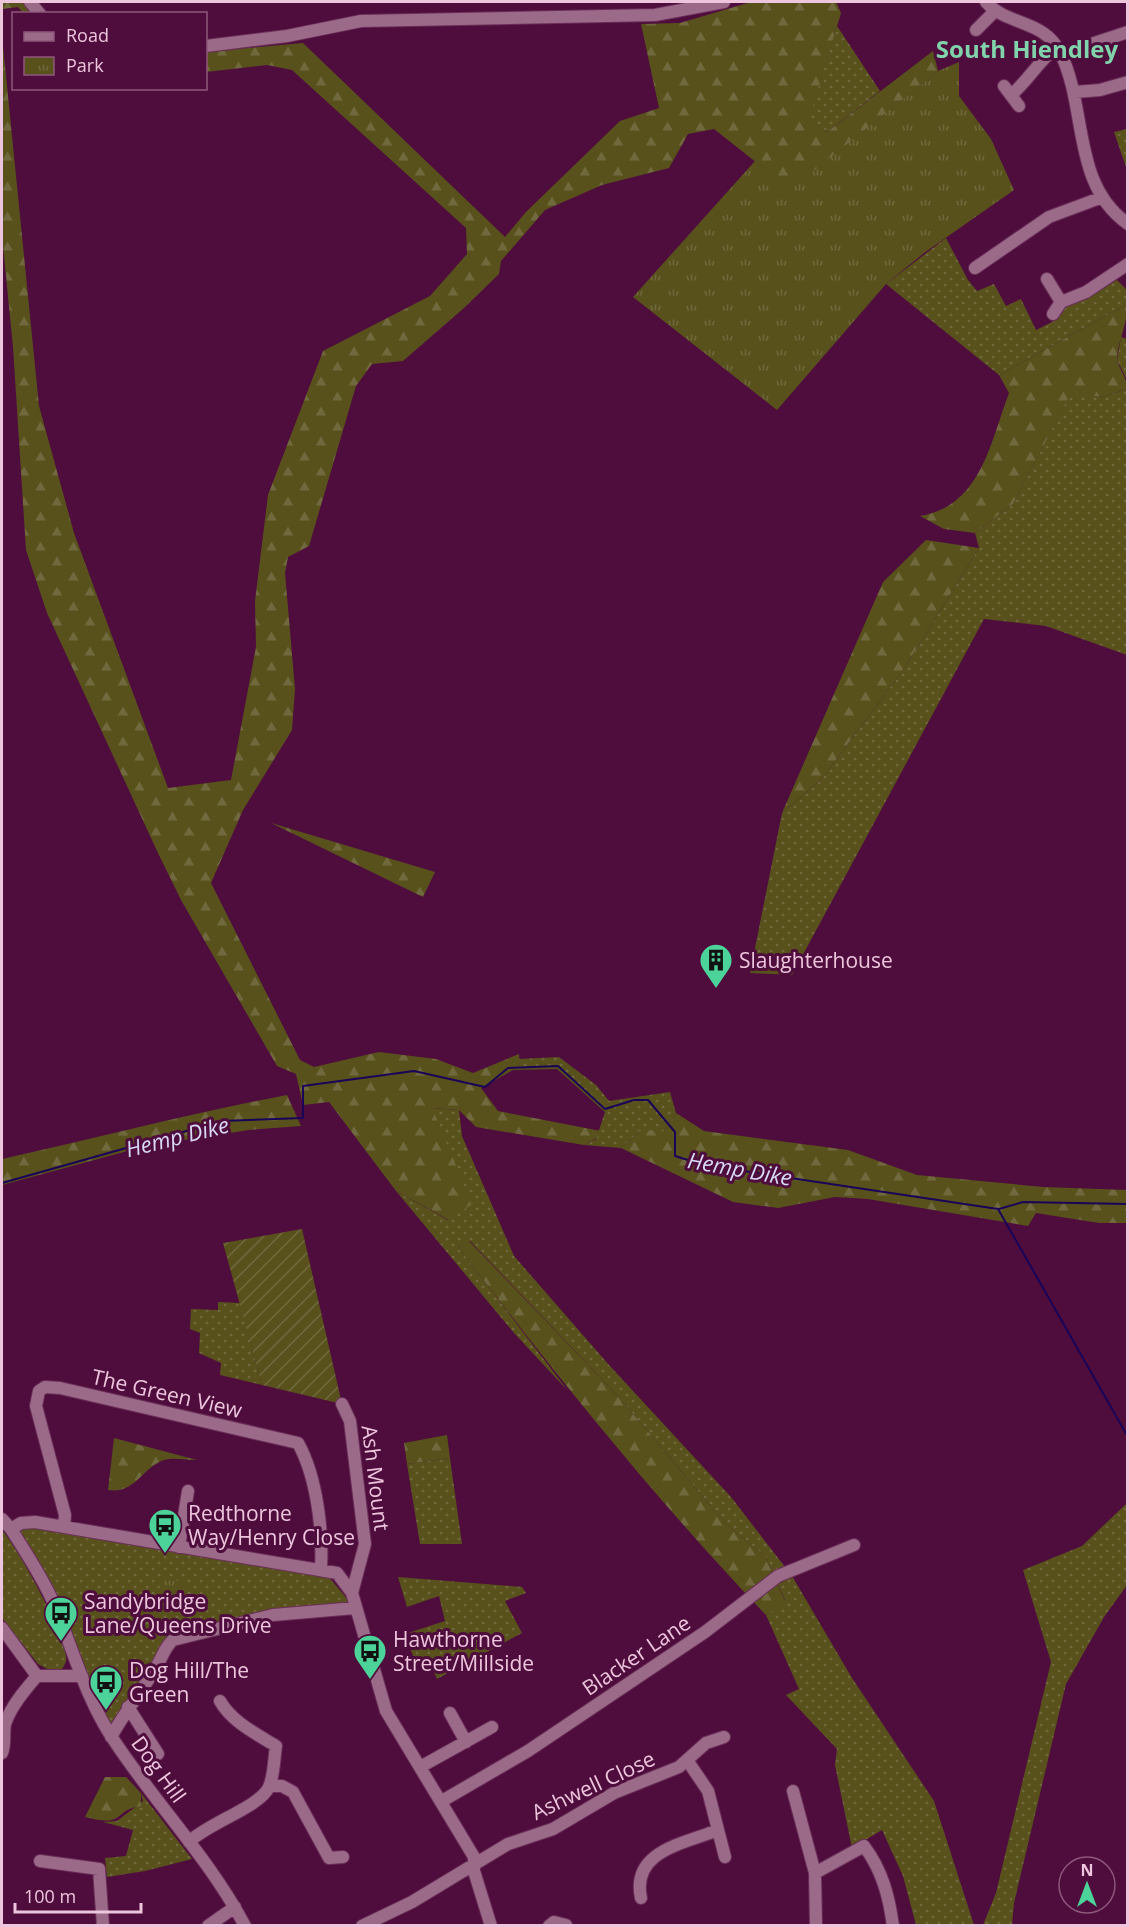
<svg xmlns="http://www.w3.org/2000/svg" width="1129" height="1927" font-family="'Open Sans',sans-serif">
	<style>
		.grass { fill: url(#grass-dots) }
		.forest { fill: url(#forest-firs) }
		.park { fill: url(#park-tufts) }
		.garden { fill: url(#garden-furrows) }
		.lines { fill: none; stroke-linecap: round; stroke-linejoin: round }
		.stream { stroke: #1a0458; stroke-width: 2 }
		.minor-casing { stroke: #6b2e59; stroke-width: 14 }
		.minor { stroke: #9b6a89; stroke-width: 12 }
		.labels { text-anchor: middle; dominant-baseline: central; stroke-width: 6; stroke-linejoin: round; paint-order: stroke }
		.poi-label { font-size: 21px; fill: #edc5dd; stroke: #4e0d3c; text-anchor: start }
		.street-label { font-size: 21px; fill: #edc5dd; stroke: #4e0d3c }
		.water-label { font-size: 22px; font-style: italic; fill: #d8daf7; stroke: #4e0d3c }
		.quarter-label { font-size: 24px; font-weight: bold; fill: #81d3ab; stroke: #4e0d3c }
	</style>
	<defs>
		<pattern id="grass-dots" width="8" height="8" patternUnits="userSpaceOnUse" patternTransform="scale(1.5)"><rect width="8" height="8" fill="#58511c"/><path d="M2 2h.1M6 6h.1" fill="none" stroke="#70693d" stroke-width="1.8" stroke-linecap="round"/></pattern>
		<pattern id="forest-firs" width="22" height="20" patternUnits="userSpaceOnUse" patternTransform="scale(1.5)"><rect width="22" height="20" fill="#58511c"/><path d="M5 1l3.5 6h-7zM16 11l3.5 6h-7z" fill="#70693d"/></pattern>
		<pattern id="park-tufts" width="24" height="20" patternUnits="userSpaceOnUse" patternTransform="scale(1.5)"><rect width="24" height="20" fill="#58511c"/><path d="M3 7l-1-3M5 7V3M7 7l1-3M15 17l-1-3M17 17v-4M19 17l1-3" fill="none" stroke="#70693d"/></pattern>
		<pattern id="garden-furrows" width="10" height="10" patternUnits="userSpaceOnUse" patternTransform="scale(1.5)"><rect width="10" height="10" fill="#58511c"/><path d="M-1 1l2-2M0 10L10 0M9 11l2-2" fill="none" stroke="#70693d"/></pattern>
	</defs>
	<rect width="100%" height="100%" fill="#4e0d3c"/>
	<!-- grass -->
	<path class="grass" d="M837 26 880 91 827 132 809 116Z
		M1127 129 1128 166 1126 167 1114 132Z
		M946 238 968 280 977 291 994 284 1006 306 1021 299 1036 330 1058 319 1063 308 1089 297 1117 280 1127 290V304L999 375 886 284Z
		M1121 337 1127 339V380L1117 360Z
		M1127 389V655L1046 626 984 619 792 975 750 973 782 813 821 780 903 670 979 548 975 533 1013 504 1071 392 1102 397Z
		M559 1057 596 1085 609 1101 670 1092 676 1113 664 1131H640L621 1148 584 1145 596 1139 605 1112 557 1069 512 1070 520 1066 519 1059Z
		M431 1108 459 1110 462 1136 514 1256 609 1365 731 1497 792 1576 852 1678 934 1801 974 1925H916L903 1876 882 1830 852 1848 835 1765 837 1749 786 1695 799 1689 766 1615 785 1600 765 1556 725 1523 618 1396 470 1241 458 1247 568 1391 514 1333 396 1191 448 1220Z
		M218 1302 240 1303 262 1385 220 1375 221 1363 199 1353 200 1333 190 1329 191 1309 218 1310Z
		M450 1458 462 1544H420L407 1464Z
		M1127 1503V1585L1104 1617 1066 1684 1014 1903 1012 1925H983L996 1893 1051 1662 1023 1570 1082 1546Z
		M21 1523 321 1568 355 1608 316 1611 173 1640 111 1737 53 1602 11 1529Z
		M2 1530C18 1548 64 1632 66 1656 67 1662 65 1664 62 1669L51 1671 38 1664 2 1618Z
		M398 1577 522 1587 526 1593 505 1601 522 1633 437 1679 428 1658 416 1664 405 1634 445 1621 439 1596 407 1607Z
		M141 1793 192 1859 145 1871 107 1877 105 1858 126 1856 133 1830 103 1822 117 1821 143 1801Z"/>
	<!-- forest -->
	<path class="forest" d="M2 2H22L33 13H23L18 7 2 9Z
		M751 2H836L841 13 810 116 827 132 933 51 938 71 791 190 714 129 688 134 669 168 602 185 545 210 501 261 499 274 464 308 403 361 372 364 356 386 309 546 288 557 285 573 295 689 292 730 243 810 211 883 300 1060 314 1067 379 1052 436 1059 473 1073 519 1054 520 1066 481 1088 498 1111 601 1131 595 1139 584 1145 476 1127 459 1110 432 1108 472 1204 449 1220 396 1191 329 1102 303 1105 296 1074 277 1066 181 900 158 853 47 613 26 550 13 347 2 236V36L39 406 74 533 168 788 231 780 256 647 255 601 268 495 323 351 430 296 467 254 466 228 292 70 267 65 206 72V52L303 43 505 237 526 212 620 121 659 108 641 24 680 23Z
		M1127 304C1128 323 1119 338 1117 357 1117 368 1128 377 1127 389L1102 397 1071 393 1013 504 975 533 944 529 920 516C981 506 990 443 1009 393L999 375Z
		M926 540 979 548 903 670 821 780 782 813 883 582Z
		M271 823 435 872 423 897Z
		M287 1095 301 1126 249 1130 146 1146 2 1185V1159C97 1138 191 1113 287 1095Z
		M676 1113 704 1131 848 1150 917 1175 1043 1187 1127 1190V1223H1099L1036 1213 1028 1226 868 1199 835 1197 778 1208 733 1202 621 1148 640 1131H664Z
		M469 1241 618 1396 725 1523 765 1556 785 1601 766 1615C655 1499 555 1374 458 1247Z
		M447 1435 450 1458 407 1464 404 1443Z
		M114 1438 197 1460C187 1460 173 1457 164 1460 141 1468 136 1494 108 1490Z
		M105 1777H126L141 1793V1806C112 1810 127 1828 85 1817Z"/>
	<!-- park -->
	<path class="park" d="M959 62V96L991 139 1014 190 924 253 886 284 777 410 633 297 755 161 791 189 938 71Z
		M160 1580 185 1581 184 1605 159 1604Z"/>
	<!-- garden -->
	<path class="garden" d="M302 1229 342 1404 262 1385 223 1243Z"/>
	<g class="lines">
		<!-- stream -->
		<path class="stream" d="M2 1183 222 1121 303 1118V1086L414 1071 485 1087 508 1068 558 1066 605 1109 634 1100H648L675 1132V1156L704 1165 998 1209 1128 1437
			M999 1209 1023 1202 1128 1204"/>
		<defs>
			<path id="minor" d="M30 2 40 14
				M986 2C1007 26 1043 19 1060 52 1088 108 1071 184 1128 224
				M976 30 995 11
				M206 46 287 36 361 21 655 15 724 2
				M1061 54 1128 32
				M1004 86 1019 106
				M1075 92 1100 90 1128 82
				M1011 95C1028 81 1039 60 1057 47
				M975 268 1049 217 1100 198
				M1047 279 1061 302 1053 314
				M1061 302 1086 292 1128 264
				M342 1404 350 1421 365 1544 352 1593
				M2 1519 11 1529C26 1553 43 1578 54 1604 73 1649 86 1699 113 1739 155 1803 209 1858 245 1926
				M64 1527 65 1515 36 1406 39 1391 45 1387 60 1388 298 1443C317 1477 323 1531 321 1568
				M11 1529 21 1523 35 1522 337 1573 352 1593 386 1711 474 1857V1871L491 1926
				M179 1547 188 1491
				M2 1628 37 1676H82
				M128 1707 158 1754
				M450 1713 466 1742
				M111 1737C125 1711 144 1689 158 1664 163 1655 165 1647 173 1640L273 1615 355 1608
				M2 1753C6 1743 3 1734 5 1724 11 1706 25 1690 37 1676
				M687 1760 708 1791 725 1857
				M422 1766 492 1727
				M270 1786H282L293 1792 329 1858 343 1857
				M793 1791 815 1873 816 1926
				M442 1801 528 1751 705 1632 778 1576 854 1545
				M189 1842C208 1823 260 1807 269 1787 274 1776 274 1759 276 1746 255 1733 232 1722 220 1701
				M40 1861 99 1869 103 1926
				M815 1873 864 1846C882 1870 889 1896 893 1926
				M641 1898C631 1851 683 1844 718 1830
				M208 1926 235 1907
				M362 1926 412 1902 508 1844 553 1829 614 1793 679 1767 706 1743 724 1737
				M549 1926 554 1922 566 1925"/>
		</defs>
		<!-- minor casing -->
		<use href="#minor" class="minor-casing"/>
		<!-- minor -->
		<use href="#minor" class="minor"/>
	</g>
	<!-- icons -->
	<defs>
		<symbol id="building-pin" viewBox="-11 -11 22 30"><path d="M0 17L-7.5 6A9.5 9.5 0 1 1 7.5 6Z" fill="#4cd39a" stroke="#4e0d3c"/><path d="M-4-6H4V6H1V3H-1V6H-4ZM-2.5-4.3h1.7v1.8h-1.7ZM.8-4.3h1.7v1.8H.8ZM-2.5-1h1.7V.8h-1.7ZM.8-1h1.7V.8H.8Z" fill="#111"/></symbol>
		<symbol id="bus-pin" viewBox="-11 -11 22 30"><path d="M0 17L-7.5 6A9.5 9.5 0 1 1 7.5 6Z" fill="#4cd39a" stroke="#4e0d3c"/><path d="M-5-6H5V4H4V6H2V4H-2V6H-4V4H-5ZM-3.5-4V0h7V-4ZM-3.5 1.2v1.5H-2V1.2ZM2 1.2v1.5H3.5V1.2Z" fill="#111"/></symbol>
	</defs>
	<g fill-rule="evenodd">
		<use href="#building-pin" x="697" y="941" width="38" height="52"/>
		<use href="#bus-pin" x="146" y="1506" width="38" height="52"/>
		<use href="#bus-pin" x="42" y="1594" width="38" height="52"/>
		<use href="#bus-pin" x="351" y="1632" width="38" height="52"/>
		<use href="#bus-pin" x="87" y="1663" width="38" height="52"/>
	</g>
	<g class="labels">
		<!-- poi labels -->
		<g class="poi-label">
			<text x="739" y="960">Slaughterhouse</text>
			<text x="188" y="1513">Redthorne<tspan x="188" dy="24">Way/Henry Close</tspan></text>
			<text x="84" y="1601">Sandybridge<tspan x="84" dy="24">Lane/Queens Drive</tspan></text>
			<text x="393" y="1639">Hawthorne<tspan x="393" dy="24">Street/Millside</tspan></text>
			<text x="129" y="1670">Dog Hill/The<tspan x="129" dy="24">Green</tspan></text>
		</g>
		<!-- street labels -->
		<g class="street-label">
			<text transform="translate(167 1393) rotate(13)">The Green View</text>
			<text transform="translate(376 1478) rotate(83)">Ash Mount</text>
			<text transform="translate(636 1655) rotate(-34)">Blacker Lane</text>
			<text transform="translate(159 1769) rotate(54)">Dog Hill</text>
			<text transform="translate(593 1785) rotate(-25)">Ashwell Close</text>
		</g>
		<!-- water labels -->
		<g class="water-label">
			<text transform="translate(177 1136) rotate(-14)">Hemp Dike</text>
			<text transform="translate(740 1168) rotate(10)">Hemp Dike</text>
		</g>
		<!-- quarter labels -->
		<g class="quarter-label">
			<text x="1027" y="48">South Hiendley</text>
		</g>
	</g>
	<!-- border -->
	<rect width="1129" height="1927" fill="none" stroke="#edc5dd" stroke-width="6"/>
	<!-- legend -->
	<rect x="12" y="12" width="195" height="78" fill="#4e0d3c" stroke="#8e577c" stroke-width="1.5"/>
	<rect x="24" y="32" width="30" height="9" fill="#9b6a89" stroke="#8e577c" stroke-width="1.5"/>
	<text x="66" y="42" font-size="18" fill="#edc5dd">Road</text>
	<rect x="24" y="57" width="30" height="18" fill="url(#park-tufts)" stroke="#8e577c" stroke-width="1.5"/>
	<text x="66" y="72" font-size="18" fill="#edc5dd">Park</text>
	<!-- north arrow -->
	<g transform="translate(1087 1885)"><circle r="28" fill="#4e0d3c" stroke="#8e577c" stroke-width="1.5"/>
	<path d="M0-4.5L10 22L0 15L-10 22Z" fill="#4cd39a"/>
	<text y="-9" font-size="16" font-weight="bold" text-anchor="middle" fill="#edc5dd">N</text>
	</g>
	<!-- scale -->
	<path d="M15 1903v9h126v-9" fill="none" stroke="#edc5dd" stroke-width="3"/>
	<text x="24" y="1903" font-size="18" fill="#edc5dd" stroke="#4e0d3c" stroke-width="4.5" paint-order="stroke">100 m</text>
</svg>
